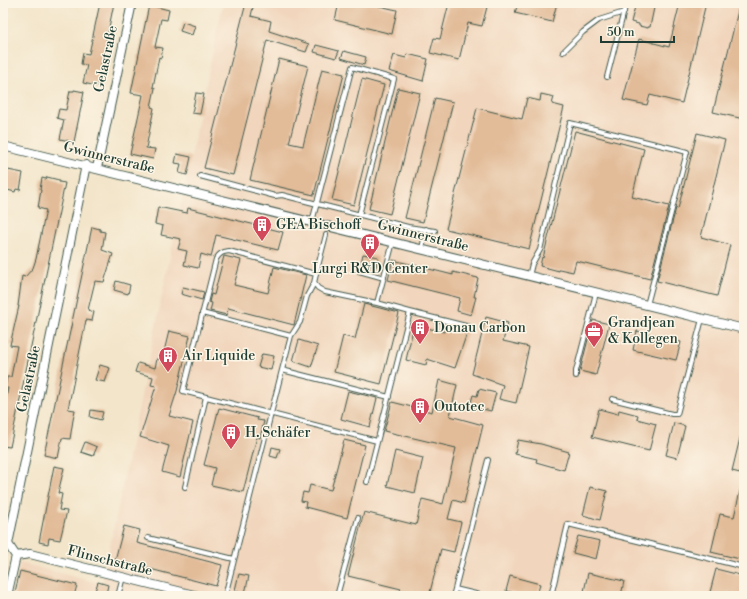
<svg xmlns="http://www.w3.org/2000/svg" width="747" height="599" font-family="'Libre Bodoni',serif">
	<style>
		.built { fill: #f1d5bc }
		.forest { fill: #69b27a; stroke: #447857 }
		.building { fill: #e2bb98 }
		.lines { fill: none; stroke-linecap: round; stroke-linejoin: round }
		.service-casing { stroke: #3f564a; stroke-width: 6 }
		.minor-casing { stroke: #3f564a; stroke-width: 10 }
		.service { stroke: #fff; stroke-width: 4 }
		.minor { stroke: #fff; stroke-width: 8 }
		.labels { text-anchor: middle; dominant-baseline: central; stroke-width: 3; stroke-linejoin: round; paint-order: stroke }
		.street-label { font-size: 14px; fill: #1f3d34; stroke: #fcf5e5 }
		.poi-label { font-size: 14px; fill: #1f3d34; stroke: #fcf5e5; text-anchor: start }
	</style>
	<rect width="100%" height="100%" fill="#fcf5e5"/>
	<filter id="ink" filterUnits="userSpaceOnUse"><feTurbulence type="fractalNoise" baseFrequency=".025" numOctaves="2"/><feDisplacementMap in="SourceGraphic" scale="8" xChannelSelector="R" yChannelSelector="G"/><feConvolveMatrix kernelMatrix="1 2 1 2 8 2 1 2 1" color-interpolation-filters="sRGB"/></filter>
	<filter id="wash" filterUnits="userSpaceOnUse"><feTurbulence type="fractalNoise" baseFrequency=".012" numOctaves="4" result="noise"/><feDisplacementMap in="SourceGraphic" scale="16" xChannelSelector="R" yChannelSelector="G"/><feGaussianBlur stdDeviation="0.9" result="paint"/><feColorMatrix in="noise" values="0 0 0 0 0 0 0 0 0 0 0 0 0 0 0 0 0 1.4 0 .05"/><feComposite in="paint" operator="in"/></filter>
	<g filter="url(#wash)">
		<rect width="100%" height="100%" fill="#f3e5ca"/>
		<!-- built -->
		<path class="built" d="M223 3H744V596H13L20 563 102 584Z"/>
		<!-- forest -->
		<path class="forest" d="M3 3H8L3 30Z"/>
		<g id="blocks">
			<!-- building -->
			<path class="building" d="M100 3H114L97 86 83 83 87 65 81 64 83 53 89 54Z
				M246 3H254L251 16 271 21 269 31 309 44 306 52 267 40 233 175 204 168Z
				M339 3H380L379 6 397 10 392 34 335 20Z
				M449 3H488L482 26 468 23 459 60 430 53 434 38 440 39Z
				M518 3H557L552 22 515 13Z
				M636 3H655L650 27H648V28L639 26V24L631 22Z
				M680 3H706L682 103 650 95 647 105 623 100 639 39 669 47Z
				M740 3H744V119L713 112Z
				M149 5 169 10 167 20 161 19 155 47 163 48 161 58 159 57 153 87 155 88 151 107 154 108 146 148 155 149 153 159 130 154 143 95 131 93Z
				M183 22 195 26 192 35 180 31Z
				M316 45 339 51 336 58 314 52Z
				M344 51 366 57 364 65 341 58Z
				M407 54 428 59 423 81 389 71 394 55 406 58Z
				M279 59 308 66 289 143 303 146 322 69 344 74 314 195 250 180Z
				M362 79 384 85 354 205 332 200Z
				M398 88 420 93 390 214 369 209Z
				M74 90 84 92 74 142 60 139 64 120 57 118 59 109 66 110 70 91H74Z
				M196 93 204 94 200 114 192 113Z
				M541 94 554 97 552 104 564 107 529 249 446 229 477 108 522 119 527 98 540 101Z
				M435 98 453 102 423 222 405 218Z
				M575 131 644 149 632 197 669 206 650 279 581 262 576 261 573 272 559 269V271L540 266 542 257 543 258Z
				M697 133 725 140 701 237 730 245 717 296 657 281 676 208 678 209Z
				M177 154 191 157 187 175 179 173 181 164 175 163Z
				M3 169 23 173 20 190 16 189 15 192 4 189Z
				M47 177 59 180V182L65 183 10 447 3 446V414L8 388H5L7 377H11L17 346 10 345 19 306H18L22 276 25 277 33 268 36 259 46 210 38 208 41 190H40L42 178 46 179Z
				M158 207 187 213 188 208 283 232 278 250 216 235 211 257 201 254 198 268 184 265 187 251 178 249 181 239 161 235 163 226 155 224Z
				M92 227 100 229V231L105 232 102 250 113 254 104 282 95 281 88 310 94 312 92 321 86 320 68 409 75 410 73 420 70 439 62 438 58 458 44 455Z
				M363 254 378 257 376 267 361 263Z
				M224 256 241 260 234 285 268 293 274 267 306 275 294 325 228 308 227 315 210 311 212 303 209 302 211 294 214 295Z
				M393 260 453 275V272L478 278 474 297H476L471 315 457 311 460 298 388 280Z
				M116 281 130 285 128 294 114 290Z
				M183 287 204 292 202 300 181 294Z
				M364 304 399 313 381 384 334 372 343 336 355 339Z
				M486 317 508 323 503 341 529 347 516 403 499 399 503 385 472 374Z
				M593 320 609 324 596 375 580 371Z
				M414 325 444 332 446 325 468 330 455 368 427 359 426 365 406 360Z
				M169 331 190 336 177 391 169 416 193 422 180 477 162 472 169 446 140 437 156 386 151 385 153 377 135 372 138 363 155 368 157 359 162 360Z
				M637 331 681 342 676 360 633 350Z
				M299 340 318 346 311 367 293 361Z
				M262 354 274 356 271 370 258 367Z
				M100 365 110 368 105 382 95 380Z
				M439 380 457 385 450 416 483 425 464 503 453 500 448 519 461 522 454 552 441 549 429 596H399L401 589 348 576 364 512 416 525 422 499 443 504 456 448 384 431 392 402 432 412Z
				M479 389 496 393 491 411 470 406 473 395 477 396Z
				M348 391 377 398 370 427 341 419Z
				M219 408 258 418 257 420 264 421 260 438 257 437 243 492 211 485 215 468 204 465Z
				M599 409 618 414 619 410 638 415 637 419 656 424 649 451 592 437Z
				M91 410 103 412 101 420 90 417Z
				M674 423 685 426 677 458 666 455Z
				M741 434H744V474L732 471Z
				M344 440 365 445 347 518 305 507 306 502 301 501 303 492 308 493 310 485 331 490Z
				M518 440 541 444 569 452 564 470 536 462 537 459 515 454Z
				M85 442 97 447 93 456 81 452Z
				M272 447 280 449 277 458 270 456Z
				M395 451 423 458 415 493 387 486Z
				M54 466 64 468 58 493 62 494 59 510 67 511 60 540 49 538 48 544 39 542Z
				M590 487 607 491 600 520 583 515Z
				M741 487H744V560L711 552 720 514 734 517Z
				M124 526 140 530 137 543 222 565 216 586 115 560Z
				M578 536 600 541 596 559 573 553Z
				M716 569 744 576V596L728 592 727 596H709Z
				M20 571 77 585 74 596H14Z
				M588 573 624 581 621 596H583Z
				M239 574 249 576 245 593 235 590Z
				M510 576 540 584 537 596H528L506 591Z
				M98 582 108 585 106 594 95 591Z"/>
		</g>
	</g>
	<g filter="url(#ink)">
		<use href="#blocks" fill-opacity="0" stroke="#3f564a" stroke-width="1"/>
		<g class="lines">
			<defs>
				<path id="service" d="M563 52 583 32 599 20 624 12
					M607 77 626 3
					M743 157H744
					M200 176 275 196 282 195 408 227 435 231
					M312 222 352 67 394 79 359 215
					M422 249 426 229
					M359 271 384 278
					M316 274 326 235
					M529 276 532 264 540 250 570 123 676 149 687 152 647 305
					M314 283 318 288 325 292 377 303
					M410 312 470 327
					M202 313 291 336
					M576 376V371L596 293
					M612 399 672 414H677L702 319
					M377 441 183 391 216 259C220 253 222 252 229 251L316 274 314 283 307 296 300 322 291 336 282 370 389 397
					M367 482 410 312 377 303 393 242
					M185 487 206 397
					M148 538 234 559
					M455 589 488 460
					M118 596 123 577
					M225 596 282 370
					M337 596 358 518
					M453 596 455 589 484 596
					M551 596 568 524 744 567"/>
				<path id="minor" d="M3 146 744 329
					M97 168 132 3
					M16 556 30 554 198 596
					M7 596 16 556 8 544 86 165"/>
			</defs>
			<!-- service casing -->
			<use href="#service" class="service-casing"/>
			<!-- minor casing -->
			<use href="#minor" class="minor-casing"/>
			<!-- service -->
			<use href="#service" class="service"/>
			<!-- minor -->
			<use href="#minor" class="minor"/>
		</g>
	</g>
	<!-- icons -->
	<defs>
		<symbol id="building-pin" viewBox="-11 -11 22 30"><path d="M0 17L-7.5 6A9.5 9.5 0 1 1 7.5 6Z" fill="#d1495b" stroke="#fcf5e5"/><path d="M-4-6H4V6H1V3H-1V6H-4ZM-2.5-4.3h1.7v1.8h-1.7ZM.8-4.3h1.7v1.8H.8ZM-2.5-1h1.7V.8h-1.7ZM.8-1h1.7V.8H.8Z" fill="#fff"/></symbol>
		<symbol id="office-pin" viewBox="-11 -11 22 30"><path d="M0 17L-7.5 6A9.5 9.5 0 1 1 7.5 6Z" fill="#d1495b" stroke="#fcf5e5"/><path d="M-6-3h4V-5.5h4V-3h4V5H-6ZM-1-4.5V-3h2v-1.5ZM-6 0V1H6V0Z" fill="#fff"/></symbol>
	</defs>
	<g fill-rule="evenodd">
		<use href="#building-pin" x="251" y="214" width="22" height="30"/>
		<use href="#building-pin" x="359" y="232" width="22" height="30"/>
		<use href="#building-pin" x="409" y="317" width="22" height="30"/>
		<use href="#office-pin" x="583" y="320" width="22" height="30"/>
		<use href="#building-pin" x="157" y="345" width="22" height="30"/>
		<use href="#building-pin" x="409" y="396" width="22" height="30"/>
		<use href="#building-pin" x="220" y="422" width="22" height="30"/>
	</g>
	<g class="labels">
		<!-- street labels -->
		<g class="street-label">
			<text transform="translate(106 59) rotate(-78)">Gelastraße</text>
			<text transform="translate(109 158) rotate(14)">Gwinnerstraße</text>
			<text transform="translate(423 236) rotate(14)">Gwinnerstraße</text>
			<text transform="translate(29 379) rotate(-78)">Gelastraße</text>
			<text transform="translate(110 561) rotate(14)">Flinschstraße</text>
		</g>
		<!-- poi labels -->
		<g class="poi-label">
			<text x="276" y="225">GEA Bischoff</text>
			<text x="370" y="269" text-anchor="middle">Lurgi R&amp;D Center</text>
			<text x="608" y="323">Grandjean<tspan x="608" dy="16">&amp; Kollegen</tspan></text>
			<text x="434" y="328">Donau Carbon</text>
			<text x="182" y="356">Air Liquide</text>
			<text x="434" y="407">Outotec</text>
			<text x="245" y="433">H. Schäfer</text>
		</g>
	</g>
	<!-- margin -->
	<rect width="747" height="599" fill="none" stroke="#fcf5e5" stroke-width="16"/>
	<!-- scale -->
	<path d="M601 36v6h73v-6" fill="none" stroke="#1f3d34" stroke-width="2"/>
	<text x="607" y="36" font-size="12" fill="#1f3d34" stroke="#fcf5e5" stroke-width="3" paint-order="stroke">50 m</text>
</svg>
